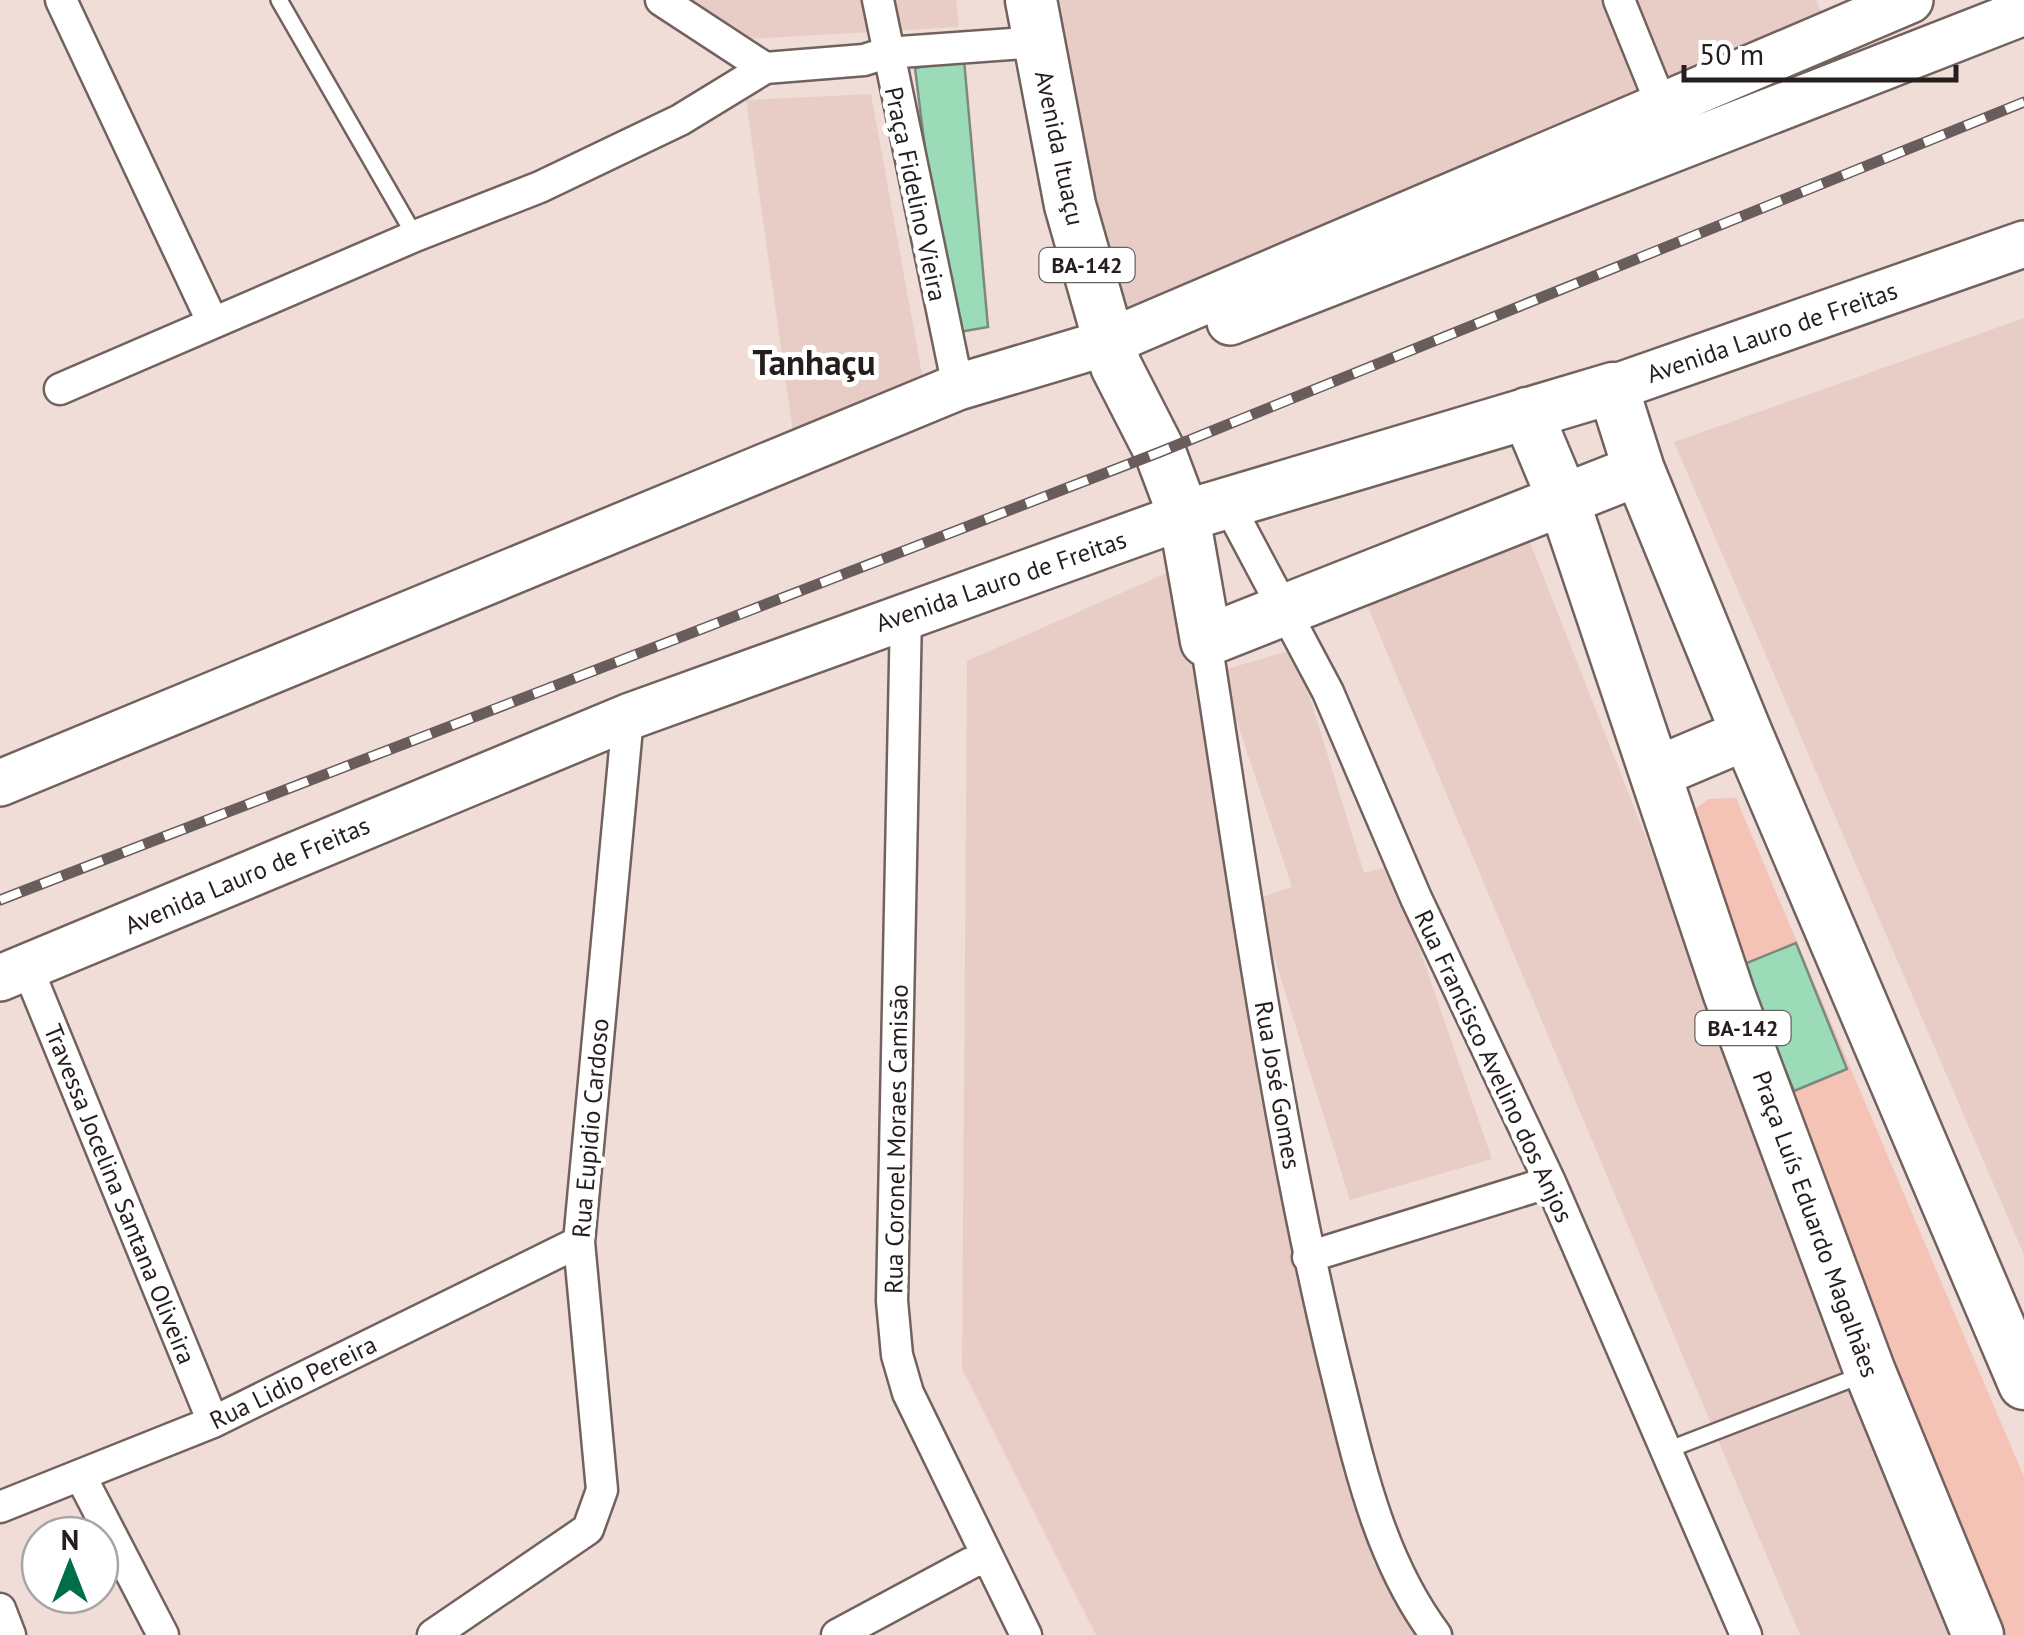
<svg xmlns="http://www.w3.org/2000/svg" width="2024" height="1635" font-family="'PT Sans',sans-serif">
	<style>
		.built { fill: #e8cdc7 }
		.green { fill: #f5c3b6 }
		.building { fill: #9cdbb8; stroke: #7b8a81; stroke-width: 2.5 }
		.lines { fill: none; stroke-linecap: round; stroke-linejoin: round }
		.lane-casing { stroke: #72625e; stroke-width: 20 }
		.street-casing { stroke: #72625e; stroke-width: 35 }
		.secondary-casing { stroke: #72625e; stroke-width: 50 }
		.primary-casing { stroke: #72625e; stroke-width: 55 }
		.lane { stroke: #fff; stroke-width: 15 }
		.street { stroke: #fff; stroke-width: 30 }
		.secondary { stroke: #fff; stroke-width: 45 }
		.primary { stroke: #fff; stroke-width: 50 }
		.rail-casing { stroke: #685d5b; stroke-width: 11 }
		.rail { stroke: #fff; stroke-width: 8; stroke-dasharray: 22; stroke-linecap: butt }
		.labels { text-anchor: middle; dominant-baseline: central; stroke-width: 10; stroke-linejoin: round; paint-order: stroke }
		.shield { fill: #fff; stroke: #666261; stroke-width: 2.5 }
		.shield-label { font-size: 22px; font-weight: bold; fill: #251e1d }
		.street-label { font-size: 25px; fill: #251e1d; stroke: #fff }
		.district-label { font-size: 35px; font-weight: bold; fill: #251e1d; stroke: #fff }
	</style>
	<rect width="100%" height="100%" fill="#f0ddd8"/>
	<!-- built -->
	<path class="built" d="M685 0H956L959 27 733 40Z
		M1043 0H1816L1829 30 1115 312Z
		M871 94 924 385 795 447 746 100Z
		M2024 318V1255L1674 442Z
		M1524 527 1959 1635H1800L1359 586Z
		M1178 568 1373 1562 1424 1635H1096L962 1369 967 661Z
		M1295 649 1364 873 1391 866 1492 1159 1350 1200 1256 899 1292 887 1220 671Z"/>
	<!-- green -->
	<path class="green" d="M1736 798 2024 1477V1635H1995L1691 845 1688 815 1708 799Z"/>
	<!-- building -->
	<path class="building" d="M964 60 988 327 948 334 915 68Z
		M1796 943 1847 1069 1794 1091 1742 965Z"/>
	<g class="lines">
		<defs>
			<path id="lane" d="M279 0 415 236
				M1665 1451 1862 1375"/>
			<path id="street" d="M61 0 212 321
				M661 0 765 68
				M878 0 958 387
				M1619 0 1668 121
				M60 389 415 236 540 187 680 120 765 68 864 60 886 53 1038 42
				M1228 504 1328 692 1416 898 1550 1182 1746 1635
				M906 614 892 1301 897 1355 908 1393 1026 1635
				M1206 641C1244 883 1277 1128 1335 1367 1358 1459 1378 1558 1436 1635
				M27 967 213 1422
				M1308 1257 1550 1182
				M80 1475 163 1635
				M0 1507 213 1422 579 1242
				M0 1609 10 1635
				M433 1635 588 1529 602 1490 579 1242 628 717
				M837 1635 984 1556"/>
			<path id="secondary" d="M1230 322 2024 12
				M1613 388 2024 244
				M0 783 958 387 1109 342 1910 0
				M0 978 628 717 1184 516"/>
			<path id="primary" d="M1031 0 1070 205 1116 366 1160 452 1184 516 1206 641 1639 470
				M1527 413 1563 499 1729 994 1870 1372 1978 1635
				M1184 516 1613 388 1639 470 1747 734 2024 1384
				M1655 773 1747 734"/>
		</defs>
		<!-- lane casing -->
		<use href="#lane" class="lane-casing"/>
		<!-- street casing -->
		<use href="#street" class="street-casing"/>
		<!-- secondary casing -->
		<use href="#secondary" class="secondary-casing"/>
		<!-- primary casing -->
		<use href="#primary" class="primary-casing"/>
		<!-- lane -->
		<use href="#lane" class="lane"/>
		<!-- street -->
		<use href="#street" class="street"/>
		<!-- secondary -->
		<use href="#secondary" class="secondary"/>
		<!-- primary -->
		<use href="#primary" class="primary"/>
		<defs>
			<path id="rail" d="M0 900 1160 452 2024 102"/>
		</defs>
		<!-- rail casing -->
		<use href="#rail" class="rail-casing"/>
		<!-- rail -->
		<use href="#rail" class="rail"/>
	</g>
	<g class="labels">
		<!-- shield labels -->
		<g class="shield">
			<rect x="1039.5" y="248" width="95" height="34" rx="8"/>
			<rect x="1695.5" y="1011" width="95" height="34" rx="8"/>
		</g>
		<g class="shield-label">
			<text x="1087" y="265">BA-142</text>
			<text x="1743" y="1028">BA-142</text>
		</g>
		<!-- street labels -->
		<g class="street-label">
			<text transform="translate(1060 148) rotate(78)">Avenida Ituaçu</text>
			<text transform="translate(916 194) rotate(78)">Praça Fidelino Vieira</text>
			<text transform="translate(1772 332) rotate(-19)">Avenida Lauro de Freitas</text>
			<text transform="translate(1001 581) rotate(-19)">Avenida Lauro de Freitas</text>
			<text transform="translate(247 875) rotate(-23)">Avenida Lauro de Freitas</text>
			<text transform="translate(1494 1066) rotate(65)">Rua Francisco Avelino dos Anjos</text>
			<text transform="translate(1278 1085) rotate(80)">Rua José Gomes</text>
			<text transform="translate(590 1128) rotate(-85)">Rua Eupidio Cardoso</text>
			<text transform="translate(896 1139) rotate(-89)">Rua Coronel Moraes Camisão</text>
			<text transform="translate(120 1194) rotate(68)">Travessa Jocelina Santana Oliveira</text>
			<text transform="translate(1816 1224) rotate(70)">Praça Luís Eduardo Magalhães</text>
			<text transform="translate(293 1382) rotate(-26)">Rua Lidio Pereira</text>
		</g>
		<!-- district labels -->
		<g class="district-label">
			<text x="814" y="362">Tanhaçu</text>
		</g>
	</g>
	<!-- north arrow -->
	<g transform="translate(70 1565)"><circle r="48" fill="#ffffff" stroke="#a8a5a5" stroke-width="2.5"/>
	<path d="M0-8L18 38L0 25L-18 38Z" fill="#006e47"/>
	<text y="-15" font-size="28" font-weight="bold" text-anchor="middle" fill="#251e1d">N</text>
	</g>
	<!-- scale -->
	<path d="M1684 65v15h272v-15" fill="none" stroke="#251e1d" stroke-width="5"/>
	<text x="1699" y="65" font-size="30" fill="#251e1d" stroke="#ffffff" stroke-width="8" paint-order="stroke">50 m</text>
</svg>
